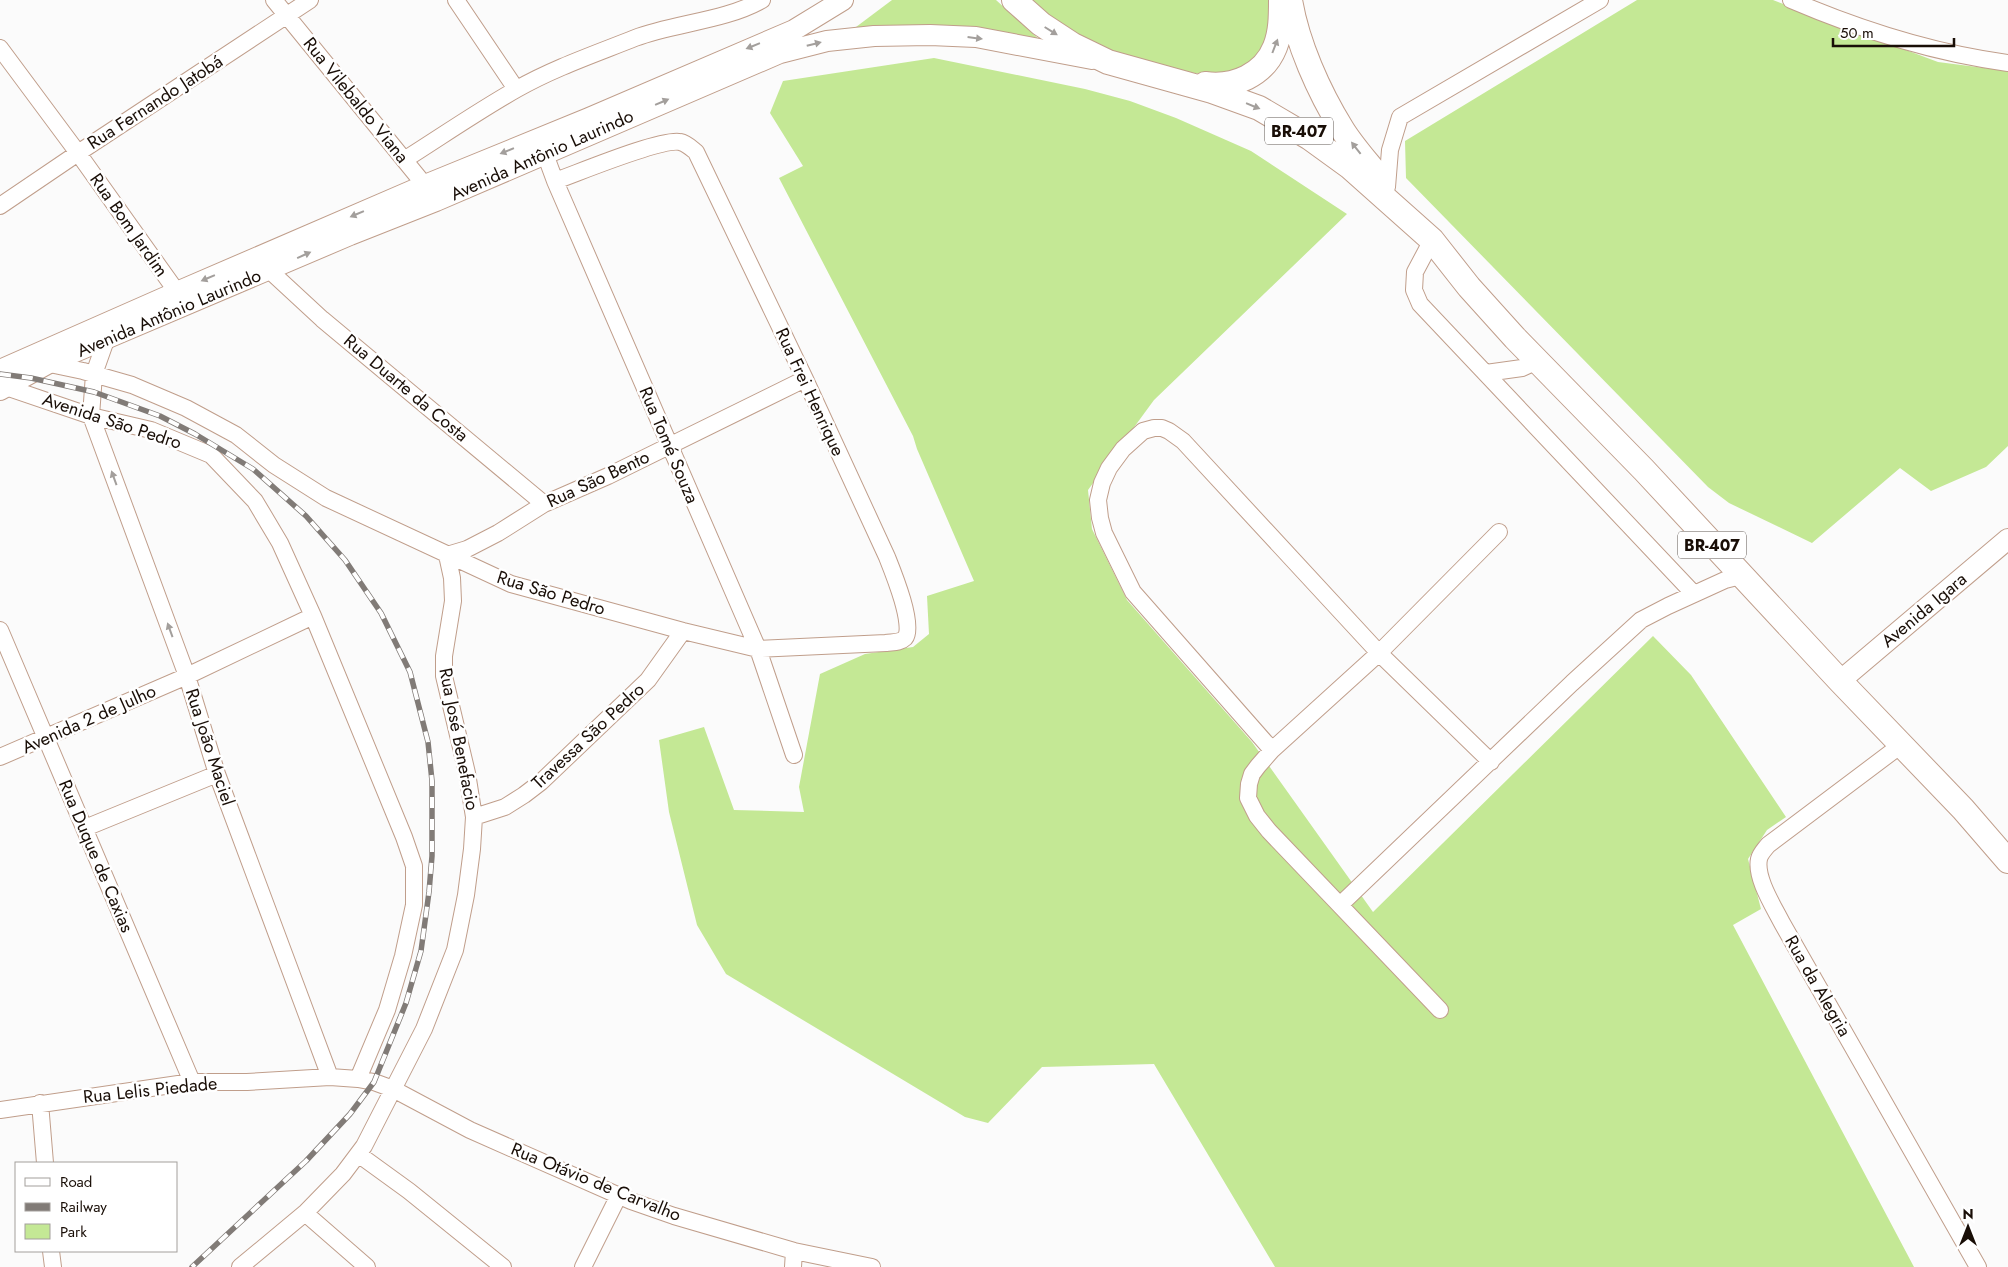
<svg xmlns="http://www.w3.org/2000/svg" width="2008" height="1267" font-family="Jost,sans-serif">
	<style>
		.green { fill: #c4e895 }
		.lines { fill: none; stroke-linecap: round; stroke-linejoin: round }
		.minor-casing { stroke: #c09e8b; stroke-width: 18 }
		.major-casing { stroke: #c09e8b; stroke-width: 22 }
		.highway-casing { stroke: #c09e8b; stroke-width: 26 }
		.minor { stroke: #fff; stroke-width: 16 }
		.major { stroke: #fff; stroke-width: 20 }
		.highway { stroke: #fff; stroke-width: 24 }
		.rail-casing { stroke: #817b77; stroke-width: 5.5 }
		.rail { stroke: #fff; stroke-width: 4; stroke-dasharray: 11; stroke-linecap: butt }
		.oneway { fill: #a39f9c }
		.labels { text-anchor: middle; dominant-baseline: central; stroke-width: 5; stroke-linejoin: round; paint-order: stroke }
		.shield { fill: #fff; stroke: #5e5651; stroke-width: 1 }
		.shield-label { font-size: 16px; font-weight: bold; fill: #190e07 }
		.street-label { font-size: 18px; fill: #190e07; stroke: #fff }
	</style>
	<rect width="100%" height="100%" fill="#fbfbfb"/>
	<!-- green -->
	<path class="green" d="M892 0H996L1042 42 857 33 856 27Z
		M1028 0H1275C1273 10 1269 46 1264 52 1256 63 1244 71 1230 75 1222 77 1212 74 1204 74 1146 69 1069 43 1028 0Z
		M1637 0H1773L1938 62 2008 71V446L1986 467 1931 491 1900 468 1812 543 1729 503 1708 487 1406 178 1405 141Z
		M934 58 1085 89 1130 101 1176 118 1251 151 1347 214 1154 400 1088 490 1092 529 1127 600 1252 742 1373 912 1653 636 1691 675 1786 817 1767 830 1748 859 1761 909 1733 925 1914 1267H1275L1154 1064 1042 1067 988 1123 965 1117 726 974 697 925 669 812 659 740 704 727 734 810 804 812 799 787 820 674 865 654 913 647 929 634 927 596 974 581 917 449 913 436 779 178 803 166 770 113 783 81Z"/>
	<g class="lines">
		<defs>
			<path id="minor" d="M274 0 432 194
				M456 0 516 89
				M1791 0C1861 30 1933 53 2008 63
				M0 48 78 153 177 292 182 302
				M541 143 555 181 758 649 794 755
				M404 160C442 136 478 111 517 89 554 68 595 54 635 38 675 23 725 21 762 0
				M1387 187 1390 150 1400 117 1600 0
				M0 206 78 153 310 0
				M1432 240 1415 272 1414 290 1420 304 1694 594
				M269 270 322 319 544 504
				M106 340 94 374 91 416 187 676 217 774 330 1077
				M45 363 83 371 132 385 186 408 236 435 274 465 326 498 511 584 683 631 758 649 886 643C892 642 900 643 905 638 915 626 893 572 887 557L805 379 696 152C691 148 686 143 680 142 661 138 578 173 555 181
				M1486 373 1522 368 1537 361
				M0 385 91 416 151 430 211 455 255 501 280 543 313 616 404 837 414 866V905L403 956 387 1010 358 1079
				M0 630 192 1082
				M1901 745 1768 845C1764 850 1760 854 1759 859 1755 878 1774 907 1782 923L1978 1267
				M1272 750 1133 592 1104 533 1100 518 1098 500 1102 483 1109 468 1123 449 1143 431 1154 428H1162L1169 431 1183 441 1379 653 1491 762
				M0 757 187 676 313 616
				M474 817 505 807 524 795 541 782 648 680 683 631
				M85 828 217 774
				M1341 904 1572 683 1641 620 1668 606 1725 580 1741 576
				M1440 1010 1269 831 1257 816 1248 798 1249 784 1252 774 1258 766 1272 750 1379 653 1499 532
				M40 1103 45 1163
				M0 1110 192 1082H247L330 1077 358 1079 374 1082 393 1089 470 1130 631 1201 674 1216 794 1251 872 1267
				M358 1154 409 1191 503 1267
				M305 1213 367 1267
				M51 1251 53 1267
				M240 1267 305 1213 343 1174 364 1146 424 1029 455 950 466 895 472 849 474 817 467 773 444 676V656L453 601 452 578 447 555 467 549 498 533 544 504 608 476 805 379
				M583 1267 619 1195
				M793 1267 794 1251"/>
			<path id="major" d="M0 370 177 292 425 185 589 118 794 30 843 0
				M0 390 49 363 350 235 436 201 780 53 827 41 874 36 930 35 976 37 1092 59
				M1840 681 2008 539"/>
			<path id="highway" d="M1014 0 1041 24 1073 45 1108 62 1212 91 1259 108 1310 138 1350 167 1432 240 1469 287 1515 338 1644 470 1840 681 1963 809 2008 861
				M1290 0C1297 43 1319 92 1342 129 1353 147 1369 164 1382 181
				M1205 84C1234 88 1264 75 1275 47 1281 32 1281 16 1281 0"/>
		</defs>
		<!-- minor casing -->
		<use href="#minor" class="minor-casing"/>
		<!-- major casing -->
		<use href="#major" class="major-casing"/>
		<!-- highway casing -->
		<use href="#highway" class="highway-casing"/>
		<!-- minor -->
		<use href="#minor" class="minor"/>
		<!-- major -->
		<use href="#major" class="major"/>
		<!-- highway -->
		<use href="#highway" class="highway"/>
		<defs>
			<path id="rail" d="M0 374 31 378 94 392 160 416 195 434 253 469 306 516 345 560 381 613 410 672 428 742 432 781V856L429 892 421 951 406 1003 374 1082 350 1114 306 1161 192 1267"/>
		</defs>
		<!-- rail casing -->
		<use href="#rail" class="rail-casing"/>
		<!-- rail -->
		<use href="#rail" class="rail"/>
	</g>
	<!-- one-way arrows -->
	<defs><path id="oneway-solid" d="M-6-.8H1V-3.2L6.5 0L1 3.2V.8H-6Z" transform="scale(1.25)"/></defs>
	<g class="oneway">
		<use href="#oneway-solid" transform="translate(1051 31) rotate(32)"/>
		<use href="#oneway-solid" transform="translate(975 38) rotate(7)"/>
		<use href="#oneway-solid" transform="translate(814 44) rotate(-14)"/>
		<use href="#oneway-solid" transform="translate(753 46) rotate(158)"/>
		<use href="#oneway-solid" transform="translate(1275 46) rotate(-69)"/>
		<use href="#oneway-solid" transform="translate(662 102) rotate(-23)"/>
		<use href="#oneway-solid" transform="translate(1253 106) rotate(22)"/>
		<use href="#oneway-solid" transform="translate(1356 148) rotate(-128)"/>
		<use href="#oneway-solid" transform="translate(507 151) rotate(158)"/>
		<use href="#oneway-solid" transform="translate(357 214) rotate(157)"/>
		<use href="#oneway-solid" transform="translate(304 255) rotate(-24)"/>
		<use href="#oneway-solid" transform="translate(208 278) rotate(157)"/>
		<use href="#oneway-solid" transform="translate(114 478) rotate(-110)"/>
		<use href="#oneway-solid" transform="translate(170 630) rotate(-110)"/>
	</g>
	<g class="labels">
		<!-- shield labels -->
		<g class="shield">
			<rect x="1265" y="117.5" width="68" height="27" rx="4"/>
			<rect x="1678" y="531.5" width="68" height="27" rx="4"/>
		</g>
		<g class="shield-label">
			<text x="1299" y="131">BR-407</text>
			<text x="1712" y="545">BR-407</text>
		</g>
		<!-- street labels -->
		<g class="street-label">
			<text transform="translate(356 100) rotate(51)">Rua Vilebaldo Viana</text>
			<text transform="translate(155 102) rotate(-33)">Rua Fernando Jatobá</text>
			<text transform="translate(542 155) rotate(-24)">Avenida Antônio Laurindo</text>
			<text transform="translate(129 225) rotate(55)">Rua Bom Jardim</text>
			<text transform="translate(169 313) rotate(-23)">Avenida Antônio Laurindo</text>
			<text transform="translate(406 388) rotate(40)">Rua Duarte da Costa</text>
			<text transform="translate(810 392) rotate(65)">Rua Frei Henrique</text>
			<text transform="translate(112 421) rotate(18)">Avenida São Pedro</text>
			<text transform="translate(669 445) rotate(67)">Rua Tomé Souza</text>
			<text transform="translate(598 479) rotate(-25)">Rua São Bento</text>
			<text transform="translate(551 593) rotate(17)">Rua São Pedro</text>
			<text transform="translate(1924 610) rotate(-40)">Avenida Igara</text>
			<text transform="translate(89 719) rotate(-24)">Avenida 2 de Julho</text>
			<text transform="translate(588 736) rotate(-43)">Travessa São Pedro</text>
			<text transform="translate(459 739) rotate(79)">Rua José Benefacio</text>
			<text transform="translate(210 747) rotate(72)">Rua João Maciel</text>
			<text transform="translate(96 856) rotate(67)">Rua Duque de Caxias</text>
			<text transform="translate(1818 986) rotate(60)">Rua da Alegria</text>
			<text transform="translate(150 1090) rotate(-6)">Rua Lelis Piedade</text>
			<text transform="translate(596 1182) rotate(22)">Rua Otávio de Carvalho</text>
		</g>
	</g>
	<!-- legend -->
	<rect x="15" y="1162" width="162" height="90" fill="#ffffff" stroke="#a39f9c"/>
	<rect x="25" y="1178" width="25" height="8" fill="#ffffff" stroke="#a39f9c"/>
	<text x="60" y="1187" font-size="15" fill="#190e07">Road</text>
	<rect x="25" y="1203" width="25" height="8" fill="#817b77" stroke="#a39f9c"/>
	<text x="60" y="1212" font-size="15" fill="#190e07">Railway</text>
	<rect x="25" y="1224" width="25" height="15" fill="#c4e895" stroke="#a39f9c"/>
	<text x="60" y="1237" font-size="15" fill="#190e07">Park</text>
	<!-- north arrow -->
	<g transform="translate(1968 1227)" stroke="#ffffff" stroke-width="4" paint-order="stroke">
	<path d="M0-4L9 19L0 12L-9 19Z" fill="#190e07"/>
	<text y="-8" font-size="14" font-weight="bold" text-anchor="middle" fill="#190e07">N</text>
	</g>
	<!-- scale -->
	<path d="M1833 38v8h121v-8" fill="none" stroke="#190e07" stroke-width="2.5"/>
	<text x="1840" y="38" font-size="15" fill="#190e07" stroke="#ffffff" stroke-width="4" paint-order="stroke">50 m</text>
</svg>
